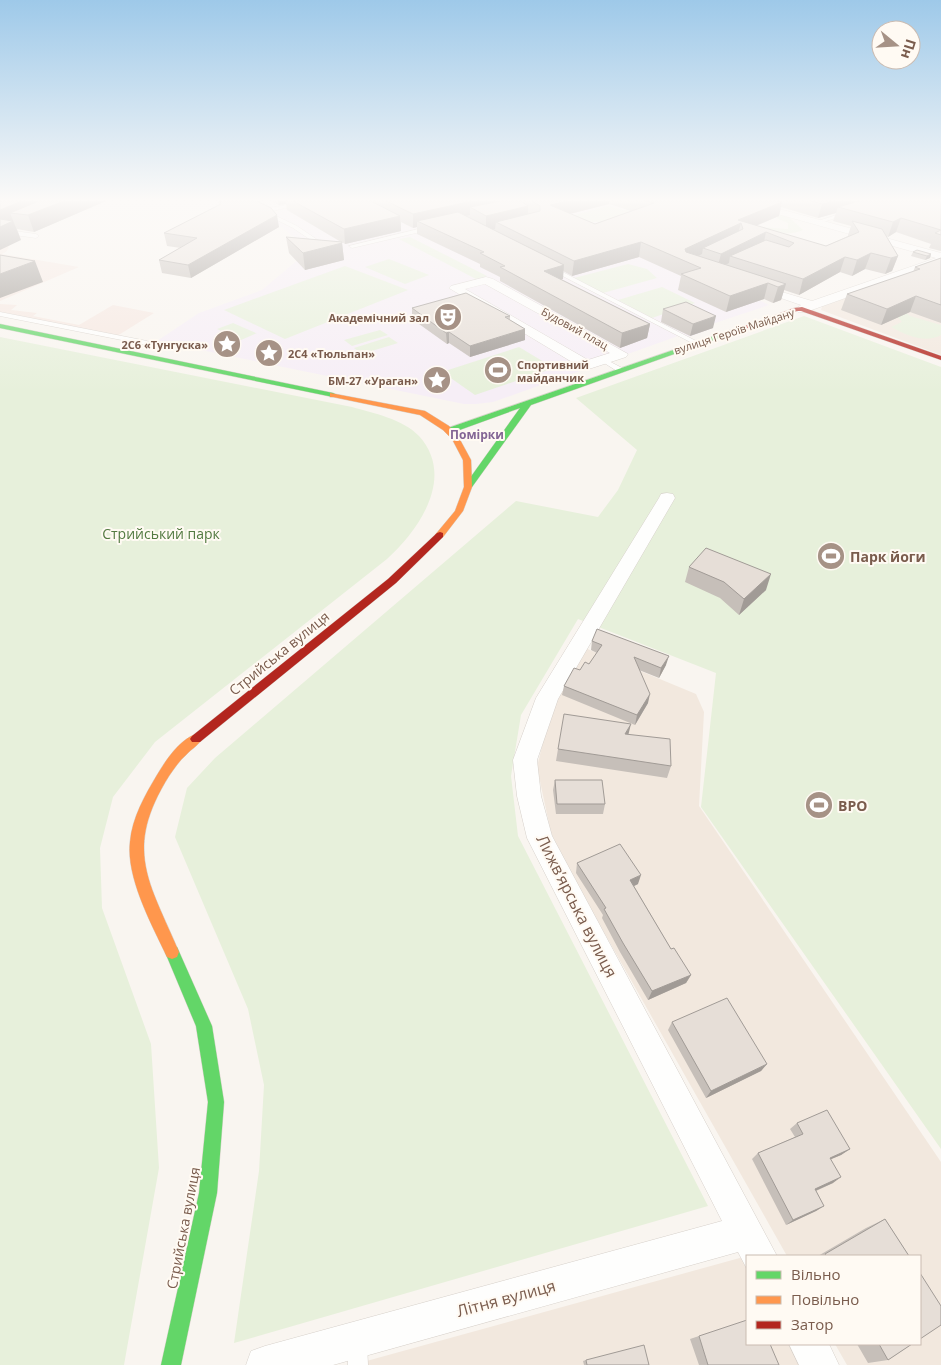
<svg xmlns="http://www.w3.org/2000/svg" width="941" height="1365" font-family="'Open Sans',sans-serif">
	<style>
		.residential { fill: #f2e8de }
		.commercial { fill: #f6e8e1 }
		.education { fill: #f6eef6 }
		.green { fill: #e7f0db }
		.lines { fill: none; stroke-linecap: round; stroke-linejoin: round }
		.lane-casing { stroke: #d7d1cb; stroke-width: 1 }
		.street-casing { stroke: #d7d1cb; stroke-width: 1 }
		.fast-casing { stroke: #d9d2cb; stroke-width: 1 }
		.slow-casing { stroke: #d9d2cb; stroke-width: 1 }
		.jam-casing { stroke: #d9d2cb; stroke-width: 1 }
		.lane { fill: #fefefd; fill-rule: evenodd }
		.street { fill: #fefefd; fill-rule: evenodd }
		.fast { fill: #63d668; fill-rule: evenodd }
		.slow { fill: #ff974d; fill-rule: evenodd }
		.jam { fill: #b3261e; fill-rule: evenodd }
		.wall { fill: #c6bfb9; fill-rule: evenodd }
		.shaded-wall { fill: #a19b96 }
		.building { fill: #e6ded7; stroke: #a19b96 }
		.labels { text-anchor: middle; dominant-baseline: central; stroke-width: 4; stroke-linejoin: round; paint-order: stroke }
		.far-poi-label { font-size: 11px; font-weight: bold; fill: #7a5c4d; stroke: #fffaf3; text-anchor: end }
		.far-street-label { font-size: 11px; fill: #7a5c4d; stroke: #fffaf3 }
		.far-neighbourhood-label { font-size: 12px; font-weight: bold; fill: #846695; stroke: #fffaf3 }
		.park-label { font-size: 14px; fill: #537a41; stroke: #fffaf3 }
		.poi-label { font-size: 14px; font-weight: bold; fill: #7a5c4d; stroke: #fffaf3; text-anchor: start }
		.street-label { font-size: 14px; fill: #7a5c4d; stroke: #fffaf3 }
		.near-street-label { font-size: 16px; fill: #7a5c4d; stroke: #fffaf3 }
	</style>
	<rect width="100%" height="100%" fill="#f9f5f0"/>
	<!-- residential -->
	<path class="residential" d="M941 263V355L821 310 822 306Z
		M585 648 696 694 704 712 699 806 941 1162V1365H847L835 1344H920V1256H787L571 874 551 833 537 767 554 697Z
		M747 1256V1344H793L804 1365H352Z"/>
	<!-- commercial -->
	<path class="commercial" d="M0 242 10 243 7 251 2 254 79 267 0 301Z
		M0 304 17 305 11 310 37 313 33 316 79 325 113 305 154 313 117 336 0 313Z"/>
	<!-- education -->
	<path class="education" d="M281 201H626L684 264 769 305 709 325 713 328 689 337 681 335 493 402 476 404H464L157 341 199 313 262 290 306 253 299 241 275 222Z"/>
	<!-- green -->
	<path class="green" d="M608 206 624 210 630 209V211C601 223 598 226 567 217Z
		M782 215 790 218 803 230C787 237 774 231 758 227L788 229V223L778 219 776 216Z
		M410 237 487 276 476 279 399 239Z
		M389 259 429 275 405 284 365 267Z
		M628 264 647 269 657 278 603 293 574 278Z
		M345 266 408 290 285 339 224 310Z
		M662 287 695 303 652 318 618 300Z
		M904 310 910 316 941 325V335C925 344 906 335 891 327L902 322 898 317Z
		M804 316 941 367V1149L701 807 716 673 578 619 521 715 511 776 518 836 708 1206 234 1343 259 1171 264 1085 248 1009 175 837 187 788 215 758 516 501 598 517 618 490 637 450 576 398Z
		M233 323 256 333H257L241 340 217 329Z
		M380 330 388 335 352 346 344 340Z
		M0 337 352 407C373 413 403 419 419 436 456 477 419 530 387 559L155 742 113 797 100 848 102 908 151 1044 159 1168 124 1365H0Z
		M389 337 398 343 362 354 354 348Z
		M519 347 554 368 475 395 442 372Z"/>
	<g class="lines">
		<defs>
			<path id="lane" d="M308 201H316L268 212 297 226 325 245V247H321L293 228 261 212 264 209Z
				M846 212 851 213 820 223 815 222Z
				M431 226 433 229 352 248 349 246Z
				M0 229 36 234 39 236 36 238 0 233Z
				M551 266 698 342 699 343 694 344 549 269Z
				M0 312 147 341 150 343 147 345 0 316Z
				M601 359H605L624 369 617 371 601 361Z
				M357 1334 364 1337 367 1344 368 1365H348L347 1344 350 1337Z"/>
			<path id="street" d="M737 201H750L941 253V264L806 312H798L796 309 801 305 749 287 755 284 812 301 936 258 738 203Z
				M486 277 493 279 628 354 626 357 592 368H582L449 288 451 286ZM485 284 610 353 588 360 465 289Z
				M667 493 673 494 675 498 558 699 537 760 541 796 552 836 777 1256H747V1269L738 1252 333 1365H246L251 1351 265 1346 722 1221 527 838 517 796 513 760 536 698 659 498 661 494Z
				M789 1344H829L839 1365H799Z"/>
			<path id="fast" d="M0 324 333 393 337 395 333 397 0 328Z
				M734 329 737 331 736 332 531 405 472 487H466L465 485 520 408 454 432H448V428Z
				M172 945 177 947 212 1026 224 1102 217 1193 181 1365H161L199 1193 208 1102 196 1026 165 952 167 947Z"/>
			<path id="slow" d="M330 393 425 411 449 426 458 436 471 460 472 487 463 511 443 537H437L435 535 455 511 464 487 463 460 452 439 443 430 420 415 333 397H330Z
				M196 734 200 736 202 739C198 746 191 749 186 755 179 761 174 769 169 776 123 850 149 881 179 952L177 957 172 959 167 957C152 925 126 878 130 842 132 818 145 795 157 775 166 760 179 740 196 734Z"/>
			<path id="jam" d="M802 307 941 356V360L801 311H797L736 332 731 331 794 308Z
				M440 532 443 533V537L396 583 200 742H192L190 739 192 736 388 579 437 533Z"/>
		</defs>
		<!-- lane casing -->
		<use href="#lane" class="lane-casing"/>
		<!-- street casing -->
		<use href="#street" class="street-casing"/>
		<!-- fast casing -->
		<use href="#fast" class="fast-casing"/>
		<!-- slow casing -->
		<use href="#slow" class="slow-casing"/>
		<!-- jam casing -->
		<use href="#jam" class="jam-casing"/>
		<!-- lane -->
		<use href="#lane" class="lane"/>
		<!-- street -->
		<use href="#street" class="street"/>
		<!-- fast -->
		<use href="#fast" class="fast"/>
		<!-- slow -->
		<use href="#slow" class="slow"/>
		<!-- jam -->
		<use href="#jam" class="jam"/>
	</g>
	<!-- wall -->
	<path class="wall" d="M0 201H106L34 232 17 229 21 240Z
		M218 201H259L279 227 191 278 162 273 159 260 181 248 167 246 164 233 219 205Z
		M271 201H941V251L929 248 931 244 896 232 888 237 886 236 898 256 892 271 885 274 865 269 852 276 840 272 799 295 784 290 781 300 773 303 764 299 726 312 678 290 681 276 639 257 572 276 563 271V279H561L650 324 647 338 620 348 500 281V277L480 267V264L417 234V227L413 228 401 222V231L345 244 342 242 344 260 305 270 289 253 286 237 341 242 287 210 286 204 279 205ZM609 204 631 211 595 224 570 214ZM781 207 818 218 836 213 833 221 851 226 848 235V236L826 246 756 226 779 216Z
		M913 252 931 254 930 258 925 260 911 256Z
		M941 258V323L910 312 881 325 841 310 847 294 913 272 915 267Z
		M412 308 510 316V320L525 329V340L470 357 449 343 447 344 412 319Z
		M663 309 713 328 690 336 661 322Z
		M689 567 766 590 739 615 720 598 685 582Z
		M592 641 666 665 659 678 639 670 648 703 635 725 562 695 564 686 580 670 589 664 597 653 591 650Z
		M628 734 671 766 667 778 556 761 558 749Z
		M555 780 605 804 603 814H556L553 790Z
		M577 863 638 884 634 886 671 949 691 975 686 983 648 1000 620 952 602 918 603 915 576 873Z
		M672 1022 767 1064 761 1071 706 1098 668 1030Z
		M797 1123 850 1149 841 1155 831 1159 833 1183 816 1191 824 1206 816 1211 786 1225 752 1159 758 1153 795 1137 790 1129Z
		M885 1219 909 1256H818L866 1228Z
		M699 1336 779 1365H699L690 1339Z
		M857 1344H912L888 1360 868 1363Z
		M586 1360 649 1365H584L583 1361Z"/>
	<!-- shaded-wall -->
	<path class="shaded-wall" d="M22 201H106L34 232 28 215 10 213 21 240 0 250V210Z
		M278 201H285L286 204 279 205Z
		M472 201H509L470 207V215L426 225 417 221V227L413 228V214Z
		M567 201H609V204L549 219 550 205Z
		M834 201H887L838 207 836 213 818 218 822 204Z
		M782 202 779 216 743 231V229L741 223 737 237 703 248 702 254 687 262 685 249 738 220Z
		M528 206V221L496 222 495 229 486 231V216Z
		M277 215 279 227 191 278 188 265Z
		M400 216 401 231 345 244 344 229Z
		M901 218 896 232 888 237 893 222Z
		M766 232 763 247 730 256 729 263 717 269 721 254Z
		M641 242 639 257 572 276 574 261Z
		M342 243 344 260 305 270 303 253Z
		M871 253 865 269 852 276 857 260Z
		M931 254 930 258 925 260 927 256Z
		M898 256 892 271 885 274 891 258Z
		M845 257 840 272 799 295 803 279Z
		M35 261 43 282 0 298V274Z
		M564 265 563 279 543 284 544 271Z
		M768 283 764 299 726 312 730 296Z
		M786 284 781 300 773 303 778 287Z
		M916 296 910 312 881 325 887 309Z
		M716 316 713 328 690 336 693 324Z
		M650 324 647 338 620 348 622 333Z
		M525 329V340L470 357V346Z
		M449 332V343L447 344 446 333Z
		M771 574 766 590 739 615 744 599Z
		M669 656 666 665 659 678 661 668Z
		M650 694 648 703 635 725 637 715Z
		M631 724 628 736 625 734Z
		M641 875 638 884 628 889 630 880Z
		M691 975 686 983 648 1000 652 991Z
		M767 1064 761 1071 706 1098 711 1091Z
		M850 1149 841 1155 822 1163 830 1158Z
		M841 1177 833 1183 808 1194 815 1189Z
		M824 1206 816 1211 786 1225 793 1220Z"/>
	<!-- building -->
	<path class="building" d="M0 201H22L0 210Z
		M39 201H64L28 215 10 213Z
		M220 201H257L271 208 277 215 188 265 159 260 197 238 164 233 221 204Z
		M293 201H371L400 216 344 229Z
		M386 201H472L413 214Z
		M501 201H521L528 206 486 216 470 207Z
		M532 201H567L550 205 595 224 654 203 646 201H776L782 202 738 220 826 246 859 232 852 221 882 229 898 256 891 258 871 253 857 260 845 257 803 279 730 256 766 240 789 247 794 243 766 232 721 254 703 248 743 229 741 223 685 249 686 252 786 284 778 287 768 283 730 296 681 274 701 268 641 242 574 261 496 222 540 211V206Z
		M811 201H834L822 204Z
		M859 201H941V235L935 233 941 230 901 218 893 222 838 207Z
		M458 212 564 265 544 271 650 324 622 333 500 267 505 266 480 253 484 252 417 221Z
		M0 219 13 221 0 227Z
		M286 237 342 242V243L303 253Z
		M917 250 931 254 927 256 913 252Z
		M0 255 35 261 0 274Z
		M941 258V305L916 296 887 309 847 294 920 269 915 267Z
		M466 293 510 316 505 317 525 329 470 346 449 332 446 333 412 308Z
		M686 302 716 316 693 324 663 309Z
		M706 548 771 574 744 599 724 582 689 567Z
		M597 629 669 656 661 668 634 657 650 694 637 715 564 686 574 668 580 670 585 662 589 664 602 645 592 641Z
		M564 714 631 724 625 734 670 739 671 766 558 749Z
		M555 780H602L605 804H557Z
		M620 844 641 875 630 880 671 949 674 948 691 975 652 991 623 943 604 909 606 908 577 863Z
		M727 998 767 1064 711 1091 672 1022Z
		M827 1110 850 1149 830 1158 841 1177 815 1189 824 1206 793 1220 758 1153 803 1134 797 1123Z
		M885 1219 909 1256H827L825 1254Z
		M920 1273 941 1306V1325L920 1339Z
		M747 1320V1344H770L779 1365H708L699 1336Z
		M879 1344H912L888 1360Z
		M644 1345 649 1365H587L586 1360Z"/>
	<!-- sky -->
	<linearGradient id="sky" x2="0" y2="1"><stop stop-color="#9ec9e9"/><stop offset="0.51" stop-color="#fcfaf8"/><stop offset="1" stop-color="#fcfaf8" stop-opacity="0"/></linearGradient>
	<rect width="941" height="392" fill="url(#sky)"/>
	<!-- icons -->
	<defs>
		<symbol id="theatre-disc" viewBox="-11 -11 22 22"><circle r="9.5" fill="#a69286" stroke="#fffaf3"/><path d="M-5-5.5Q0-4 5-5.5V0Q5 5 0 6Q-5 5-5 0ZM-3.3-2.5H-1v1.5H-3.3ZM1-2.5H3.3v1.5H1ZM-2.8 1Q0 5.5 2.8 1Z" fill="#fff"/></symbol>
		<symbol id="sight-disc" viewBox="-11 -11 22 22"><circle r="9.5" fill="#a69286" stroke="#fffaf3"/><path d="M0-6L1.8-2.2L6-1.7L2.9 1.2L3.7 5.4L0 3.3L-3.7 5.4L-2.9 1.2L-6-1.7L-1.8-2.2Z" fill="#fff"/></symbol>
		<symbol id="stadium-disc" viewBox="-11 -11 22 22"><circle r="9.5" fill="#a69286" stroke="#fffaf3"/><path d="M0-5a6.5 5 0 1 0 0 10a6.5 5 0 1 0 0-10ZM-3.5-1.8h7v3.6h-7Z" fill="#fff"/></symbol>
	</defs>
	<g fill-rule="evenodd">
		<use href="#theatre-disc" x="432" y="301" width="32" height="32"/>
		<use href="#sight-disc" x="211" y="328" width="32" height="32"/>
		<use href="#sight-disc" x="253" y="337" width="32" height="32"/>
		<use href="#stadium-disc" x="482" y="354" width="32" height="32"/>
		<use href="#sight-disc" x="421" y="364" width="32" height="32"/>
		<use href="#stadium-disc" x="815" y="540" width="32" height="32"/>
		<use href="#stadium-disc" x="803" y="789" width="32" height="32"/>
	</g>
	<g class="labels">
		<!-- far-poi labels -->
		<g class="far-poi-label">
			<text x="429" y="317">Академічний зал</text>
			<text x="208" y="344">2С6 «Тунгуска»</text>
			<text x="288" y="353" text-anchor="start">2С4 «Тюльпан»</text>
			<text x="517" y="364" text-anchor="start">Спортивний<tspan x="517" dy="13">майданчик</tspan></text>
			<text x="418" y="380">БМ-27 «Ураган»</text>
		</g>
		<!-- far-street labels -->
		<g class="far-street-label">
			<text transform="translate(575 328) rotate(29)">Будовий плац</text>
			<text transform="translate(734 331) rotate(-18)">вулиця Героїв Майдану</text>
		</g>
		<!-- far-neighbourhood labels -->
		<g class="far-neighbourhood-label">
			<text x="477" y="434">Помірки</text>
		</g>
		<!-- park labels -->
		<g class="park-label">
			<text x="161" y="533">Стрийський парк</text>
		</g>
		<!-- poi labels -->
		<g class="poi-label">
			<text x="850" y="556">Парк йоги</text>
			<text x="838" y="805">ВРО</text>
		</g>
		<!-- street labels -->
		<g class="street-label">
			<text transform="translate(279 653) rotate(-39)">Стрийська вулиця</text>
			<text transform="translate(183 1228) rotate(-79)">Стрийська вулиця</text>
		</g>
		<!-- near-street labels -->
		<g class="near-street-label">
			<text transform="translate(577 906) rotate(63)">Лижвʼярська вулиця</text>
			<text transform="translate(506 1298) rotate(-15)">Літня вулиця</text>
		</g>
	</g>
	<!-- legend -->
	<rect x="746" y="1255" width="175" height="90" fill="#fffaf3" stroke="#cabbb1"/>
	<rect x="756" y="1271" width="25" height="8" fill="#63d668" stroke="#cabbb1"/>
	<text x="791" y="1280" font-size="15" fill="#7a5c4d">Вільно</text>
	<rect x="756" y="1296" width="25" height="8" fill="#ff974d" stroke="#cabbb1"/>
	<text x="791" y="1305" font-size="15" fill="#7a5c4d">Повільно</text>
	<rect x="756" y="1321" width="25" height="8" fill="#b3261e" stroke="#cabbb1"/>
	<text x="791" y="1330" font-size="15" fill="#7a5c4d">Затор</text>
	<!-- north arrow -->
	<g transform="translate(896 45) rotate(108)"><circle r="24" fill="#fffaf3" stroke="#cabbb1"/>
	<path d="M0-4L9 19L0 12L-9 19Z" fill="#a69286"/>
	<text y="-8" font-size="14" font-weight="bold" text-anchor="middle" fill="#7a5c4d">Пн</text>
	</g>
</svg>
